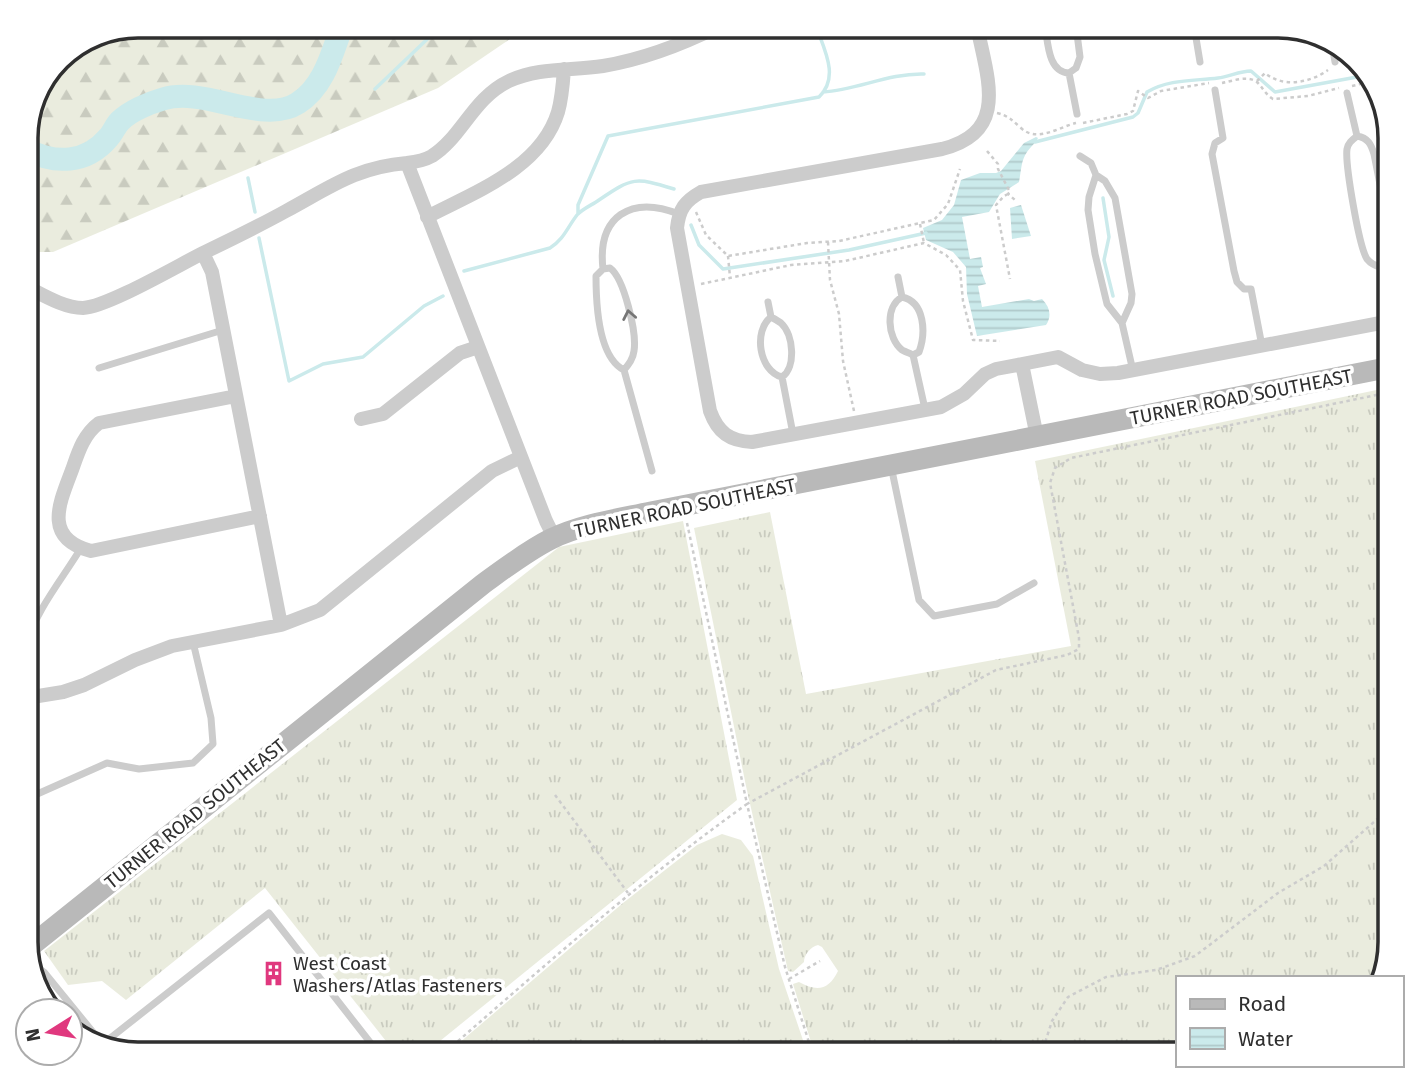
<svg xmlns="http://www.w3.org/2000/svg" width="1417" height="1081" font-family="'Fira Sans',sans-serif">
	<style>
		.grass { fill: url(#grass-tufts) }
		.forest { fill: url(#forest-firs) }
		.water { fill: url(#water-rules) }
		.lines { fill: none; stroke-linecap: round; stroke-linejoin: round }
		.stream { stroke: #cbeaeb; stroke-width: 3.5 }
		.river { stroke: #cbeaeb; stroke-width: 23 }
		.path { stroke: #ccc; stroke-width: 2.5; stroke-dasharray: 3.5 3.5; stroke-linecap: butt }
		.service { stroke: #ccc; stroke-width: 7 }
		.minor { stroke: #ccc; stroke-width: 14 }
		.secondary { stroke: #b9b9b9; stroke-width: 21 }
		.oneway { stroke: #767676 }
		.labels { text-anchor: middle; dominant-baseline: central; stroke-width: 7; stroke-linejoin: round; paint-order: stroke }
		.street-label { font-size: 19px; fill: #2f2f2f; stroke: #fff }
		.poi-label { font-size: 19px; fill: #2f2f2f; stroke: #fff; text-anchor: start }
		.rim { fill: none; stroke: #2f2f2f; stroke-width: 3.5 }
	</style>
	<defs>
		<pattern id="grass-tufts" width="24" height="20" patternUnits="userSpaceOnUse" patternTransform="scale(1.75)"><rect width="24" height="20" fill="#eaecde"/><path d="M3 7l-1-3M5 7V3M7 7l1-3M15 17l-1-3M17 17v-4M19 17l1-3" fill="none" stroke="#c9cbbf"/></pattern>
		<pattern id="forest-firs" width="22" height="20" patternUnits="userSpaceOnUse" patternTransform="scale(1.75)"><rect width="22" height="20" fill="#eaecde"/><path d="M5 1l3.5 6h-7zM16 11l3.5 6h-7z" fill="#c9cbbf"/></pattern>
		<pattern id="water-rules" width="6" height="5" patternUnits="userSpaceOnUse" patternTransform="scale(1.75)"><rect width="6" height="5" fill="#cbeaeb"/><path d="M0 2.5h6" fill="none" stroke="#afc9ca"/></pattern>
	</defs>
	<rect width="100%" height="100%" fill="#fff"/>
	<!-- grass -->
	<path class="grass" d="M1391 387V942L1379 978H1177V1055H815L793 984 799 982C817 992 829 990 838 971L822 947 818 945C810 947 804 955 804 962L793 972 788 971 746 786 694 528 770 512 806 694 1071 646 1035 461Z
		M683 521 737 800 424 1054 397 1055 265 888 126 1000 102 981 68 985 44 951 559 547Z
		M722 834 741 840 753 856 779 969 808 1055H445L623 903 697 845Z"/>
	<!-- forest -->
	<path class="forest" d="M139 26H529L438 88 53 252H27V131L64 54Z"/>
	<!-- water -->
	<path class="water" d="M1036 137 1038 138C1035 144 1031 146 1027 152 1021 160 1021 172 1019 182L1000 194 989 212 962 217 970 259 981 257 983 267 980 268 986 284 978 286 982 307 1029 299 1034 301 1042 299C1050 307 1052 316 1046 325L977 336 967 294 966 267 953 252 926 240 923 228 942 220 954 205 961 180 980 173H996L1001 171 1024 143Z
		M1021 205 1031 236 1012 239 1010 208Z"/>
	<g class="lines">
		<!-- stream -->
		<path class="stream" d="M375 89 441 26
			M823 92C857 90 889 73 924 74
			M1035 142 1133 117 1138 113 1147 92C1169 79 1194 81 1218 78 1229 77 1239 71 1251 71L1275 92 1368 75
			M248 178 255 212
			M1103 198 1109 237 1104 260 1113 296
			M578 214V205L608 136 819 97C840 77 824 49 816 26
			M691 225 699 245 723 269 849 250 926 233
			M259 238 289 381 323 364 363 357 424 306 443 296
			M464 271 550 248C564 239 567 228 577 215 582 209 592 205 599 200 633 177 635 177 674 189"/>
		<!-- river -->
		<path class="river" d="M27 150C55 164 86 164 108 138 113 133 115 126 120 121 130 111 149 103 163 99 205 86 263 126 298 103 324 87 332 53 342 26"/>
		<!-- path -->
		<path class="path" d="M1257 81 1265 73C1283 88 1310 83 1328 70
			M1222 83C1233 81 1247 75 1257 82 1263 88 1266 95 1273 99L1308 96 1339 88
			M1352 86 1373 81
			M997 113C1009 116 1013 121 1021 128 1037 143 1059 127 1076 123
			M1083 123 1127 114 1133 111 1138 91 1148 98 1161 91 1209 83
			M987 151 998 164V169L1010 192 1008 194 1015 200
			M1008 194 1004 196 996 205 1010 279
			M696 212 706 235 728 256 807 243 839 241 934 220 948 204 960 169
			M920 224 924 243
			M828 242 830 280 839 314 843 361 854 411
			M728 256 730 277
			M701 284 791 265 845 261 924 243 946 255 960 270 963 301 973 340 1000 341
			M555 795 628 893
			M789 979 820 961
			M442 1055C541 969 639 881 747 804L687 523
			M813 1055 785 967 747 804 996 670 1067 655 1079 649V638L1050 483 1055 468 1071 458 1391 392
			M1041 1055 1052 1021 1068 997 1106 977 1156 970 1195 956 1278 893 1324 866 1391 807"/>
		<!-- service -->
		<path class="service" d="M1045 26C1048 43 1048 72 1069 73
			M1194 26 1200 62
			M1332 45 1335 62
			M1069 73 1076 68 1080 57 1076 26
			M1069 73 1077 114
			M1215 90 1223 138 1215 143 1212 154 1234 271 1237 282 1244 289H1251L1262 346
			M1347 93 1357 136
			M1080 156 1091 163 1096 175 1105 181 1115 198 1132 294 1131 303 1122 323
			M1096 175 1089 197 1088 210 1095 254 1107 304 1122 323 1133 371
			M1381 267C1376 266 1371 264 1367 259 1359 247 1345 164 1347 149 1348 143 1352 140 1357 136 1368 138 1371 144 1374 154L1391 240
			M1381 267 1391 316
			M1381 267 1387 264 1391 258
			M603 269 610 268C624 278 637 333 634 351 633 359 629 364 624 370
			M898 277 902 297
			M768 302 771 317
			M913 355 919 352C926 333 925 302 902 297 885 306 887 338 902 350 903 351 912 354 913 355L925 409
			M99 368 223 330
			M782 377C796 368 794 335 781 323 778 321 775 319 771 317 753 331 759 371 782 377L793 434
			M891 466 919 600 934 616 997 604 1034 583
			M652 471 624 370C598 357 596 302 596 276L603 269C597 216 631 195 679 214
			M26 645C36 610 63 578 81 548
			M26 663 32 697
			M26 799 107 763 139 769 193 763 213 744 211 718 193 642
			M30 962 44 972 101 1042
			M104 1043 269 913 380 1055"/>
		<!-- minor -->
		<path class="minor" d="M977 26C987 78 1010 132 942 149L701 192C685 201 679 209 677 228L710 411C718 433 730 441 752 442L941 407 964 394 985 374 996 369 1022 364 1058 357 1082 370 1100 374 1118 373 1391 321
			M407 163C415 162 425 160 432 156 462 137 473 98 509 81 539 67 571 71 603 66 645 59 681 45 719 26
			M427 217C475 192 541 168 558 112 562 98 563 83 564 69
			M203 253C230 240 259 226 286 211 329 188 356 167 407 163L546 521 554 537
			M1022 364 1037 437
			M236 396 99 423C83 435 78 453 72 470 59 504 43 538 91 551L260 516
			M361 419 383 414 460 353 478 347
			M281 625 320 610 492 471 521 457
			M26 698 63 692 84 685 135 660 172 646 281 625 212 272 203 253C177 266 107 307 83 308 64 308 43 295 27 287"/>
		<!-- secondary -->
		<path class="secondary" d="M27 949 483 584C505 568 527 551 551 539 582 524 618 519 651 512L1391 367"/>
	</g>
	<!-- one-way arrows -->
	<defs><path id="oneway-chevron" d="M-2-3.5L2.5 0L-2 3.5" fill="none" stroke-width="1.6" stroke-linecap="round" stroke-linejoin="round" transform="scale(1.75)"/></defs>
	<use class="oneway" href="#oneway-chevron" transform="translate(629 315) rotate(-101)"/>
	<!-- icons -->
	<defs>
		<symbol id="building-bare" viewBox="-9 -9 18 18"><path d="M-4-6H4V6H1V3H-1V6H-4ZM-2.5-4.3h1.7v1.8h-1.7ZM.8-4.3h1.7v1.8H.8ZM-2.5-1h1.7V.8h-1.7ZM.8-1h1.7V.8H.8Z" fill="#e0387e" stroke="#fff" stroke-width="2.5" paint-order="stroke"/></symbol>
	</defs>
	<g fill-rule="evenodd">
		<use href="#building-bare" x="256" y="956" width="35" height="35"/>
	</g>
	<g class="labels">
		<!-- street labels -->
		<g class="street-label">
			<text transform="translate(1241 397) rotate(-11)">TURNER ROAD SOUTHEAST</text>
			<text transform="translate(685 508) rotate(-12)">TURNER ROAD SOUTHEAST</text>
			<text transform="translate(195 814) rotate(-39)">TURNER ROAD SOUTHEAST</text>
		</g>
		<!-- poi labels -->
		<g class="poi-label">
			<text x="293" y="963">West Coast<tspan x="293" dy="22">Washers/Atlas Fasteners</tspan></text>
		</g>
	</g>
	<!-- crop -->
	<path d="M0 0H1417V1081H0ZM138 38H1278A100 100 0 0 1 1378 138V942A100 100 0 0 1 1278 1042H138A100 100 0 0 1 38 942V138A100 100 0 0 1 138 38Z" fill="#fff" fill-rule="evenodd"/>
	<path class="rim" d="M138 38H1278A100 100 0 0 1 1378 138V942A100 100 0 0 1 1278 1042H138A100 100 0 0 1 38 942V138A100 100 0 0 1 138 38Z"/>
	<!-- legend -->
	<rect x="1176" y="976" width="228" height="91" fill="#ffffff" stroke="#acacac" stroke-width="2"/>
	<rect x="1190" y="999" width="35" height="10" fill="#b9b9b9" stroke="#acacac" stroke-width="2"/>
	<text x="1238" y="1011" font-size="21" fill="#2f2f2f">Road</text>
	<rect x="1190" y="1028" width="35" height="21" fill="url(#water-rules)" stroke="#acacac" stroke-width="2"/>
	<text x="1238" y="1046" font-size="21" fill="#2f2f2f">Water</text>
	<!-- north arrow -->
	<g transform="translate(49 1032) rotate(259)"><circle r="33" fill="#ffffff" stroke="#acacac" stroke-width="2"/>
	<path d="M0-5L12 26L0 18L-12 26Z" fill="#e0387e"/>
	<text y="-10" font-size="19" font-weight="bold" text-anchor="middle" fill="#2f2f2f">N</text>
	</g>
</svg>
